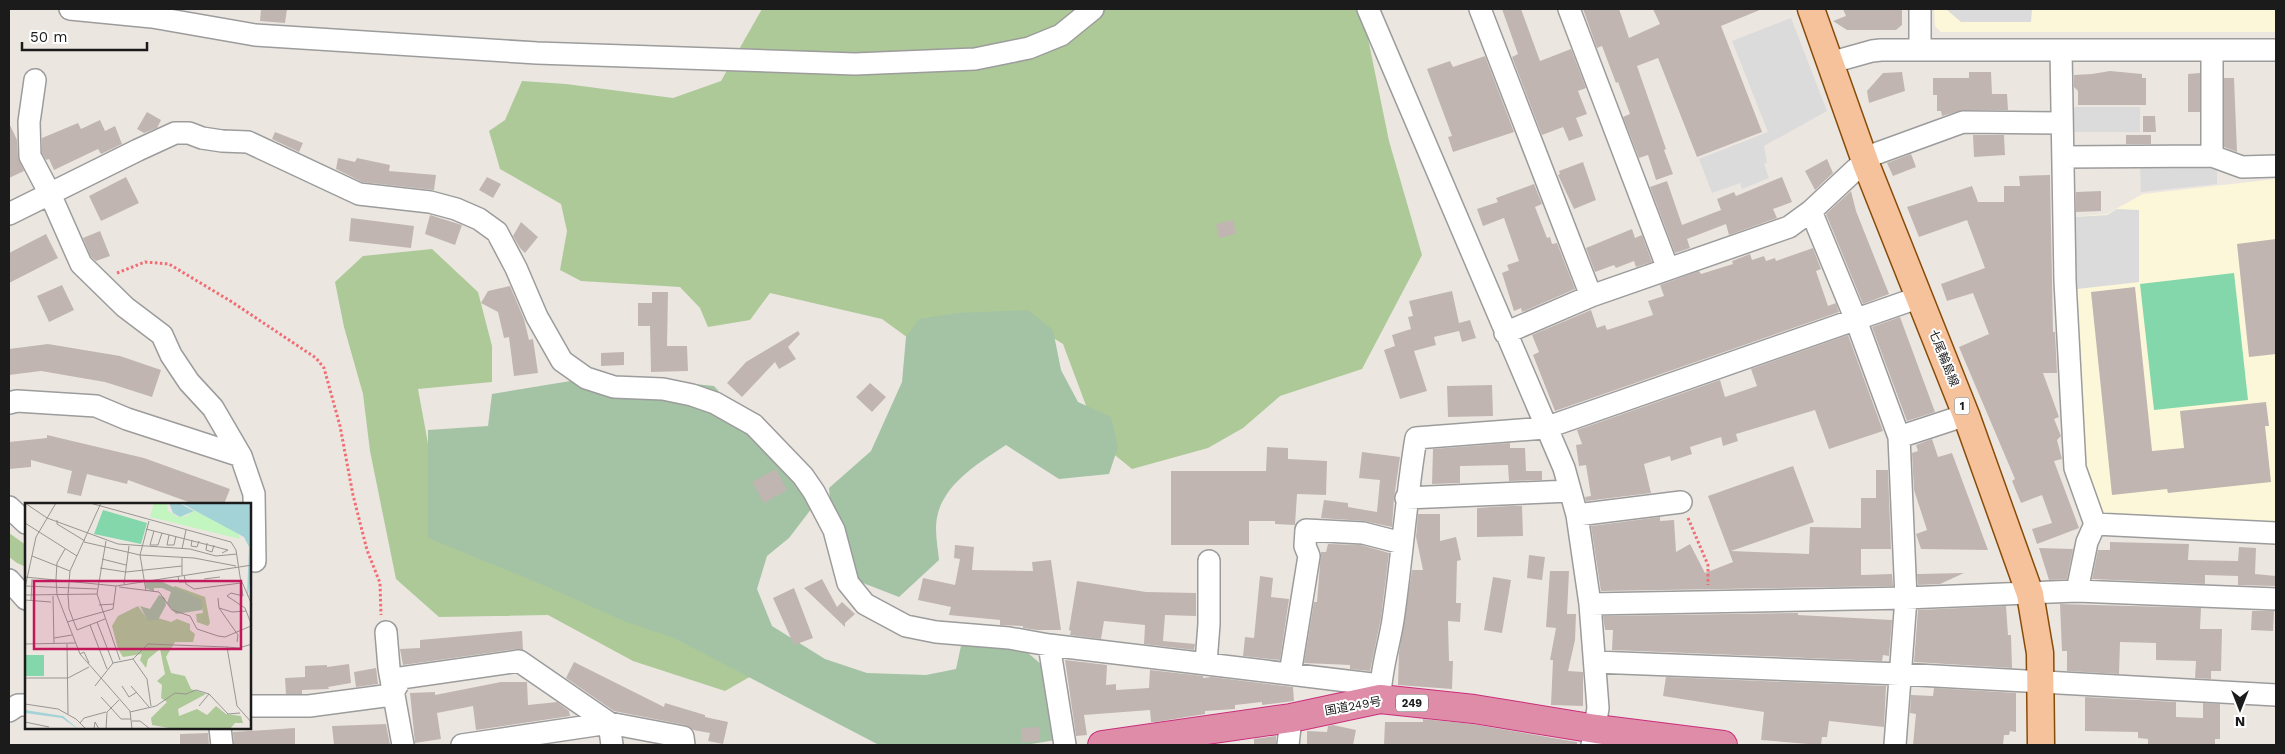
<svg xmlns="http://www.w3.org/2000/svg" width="2285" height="754" font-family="'Work Sans','Noto Sans JP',sans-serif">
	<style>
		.education { fill: #fcf7d9 }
		.forest { fill: #adc998 }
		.cemetery { fill: #a3c3a4 }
		.pitch { fill: #83d7aa }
		.parking { fill: #dbdbdb }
		.building { fill: #c0b5b1 }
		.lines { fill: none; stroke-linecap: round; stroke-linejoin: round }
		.minor-casing { stroke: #9c9c9c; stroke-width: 24 }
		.major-casing { stroke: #884c09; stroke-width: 29 }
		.highway-casing { stroke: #c92e7a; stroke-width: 30 }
		.path { stroke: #f06d73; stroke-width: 3; stroke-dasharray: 2.5 2.5; stroke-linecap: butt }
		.minor { stroke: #fff; stroke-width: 21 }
		.major { stroke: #f5c29c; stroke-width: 26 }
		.highway { stroke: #df8ca8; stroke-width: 28 }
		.labels { text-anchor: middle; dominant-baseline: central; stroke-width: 4; stroke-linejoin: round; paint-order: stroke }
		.shield { fill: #fff; stroke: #5f5f5f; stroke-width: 1 }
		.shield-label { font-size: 11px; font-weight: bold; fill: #1b1b1b }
		.street-label { font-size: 12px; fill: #1b1b1b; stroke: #fff }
		.inset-road { fill: none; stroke: #989592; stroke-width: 1 }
		.view { fill: #c2185b; fill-opacity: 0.15; stroke: #c2185b; stroke-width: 2.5 }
		.inset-edge { fill: none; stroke: #1b1b1b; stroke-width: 2.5 }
	</style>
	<rect width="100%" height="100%" fill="#ece6e1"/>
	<!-- education -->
	<path class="education" d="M1934 9H2276V32H1941L1935 26Z
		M2276 179V528L2101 521 2083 453 2074 217 2107 214 2143 194Z"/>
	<!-- forest -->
	<path class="forest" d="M762 9H1362L1389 141 1422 255 1362 369 1280 396 1243 428 1208 448 1132 469 1100 443 1063 344 1024 320 915 343 882 319 770 293 750 320 708 327 700 308 680 287 581 281 560 270 567 231 561 204 500 169 489 131 505 120 522 81 566 84 673 98 721 81Z
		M432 249 478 292 492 346V382L418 389 442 520 774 663 725 691 633 661 548 615 439 617 396 579 370 451 363 394 344 327 335 282 363 256Z
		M9 533 26 545V567L17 563 9 557Z"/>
	<!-- cemetery -->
	<path class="cemetery" d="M1028 310 1053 330 1061 370 1078 402 1111 417 1118 447 1109 474 1059 479 1006 445C977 464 936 488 936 528 936 539 938 550 939 560L899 597 845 576 835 559 829 488 871 451 902 382 906 337 919 319 957 313Z
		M607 375 714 386 803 485 812 508 789 538 767 556 757 589 772 626 825 659 867 673 926 675 956 669 964 632 1020 646 1050 672 1056 740 1025 745H879L674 638 626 622 543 585 428 538V430L488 426 492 394Z"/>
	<!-- pitch -->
	<path class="pitch" d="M2234 273 2248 400 2154 410 2140 284Z"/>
	<!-- parking -->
	<path class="parking" d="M1946 9H2032L2031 22H1961Z
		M1791 18 1827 111 1764 146 1767 163 1764 164 1769 178 1742 189 1740 183 1712 193 1699 159 1768 132 1732 41Z
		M2070 107H2140V132H2070Z
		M2217 161V184L2141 192 2140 162Z
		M2117 209 2139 210V282L2077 289 2074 217 2107 215Z"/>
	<!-- building -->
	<path class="building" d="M261 9H287L285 23 260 21Z
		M1502 9H1521L1540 61 1571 49 1586 88 1578 91 1587 114 1576 118 1583 136 1569 141 1563 127 1542 135 1512 57 1518 54Z
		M1583 9H1619L1629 38 1660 24 1653 9H1762L1721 26 1762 132 1697 157 1658 58 1637 66 1666 149 1664 150 1673 174 1656 180 1648 155 1639 158 1623 117 1630 114 1618 82 1616 83 1602 46 1597 48Z
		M1843 9H1902V25L1896 30H1847L1833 21 1846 16Z
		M1485 56 1514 132 1453 152 1448 137 1452 136 1427 69 1450 61 1453 67Z
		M2110 71 2142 74V78H2146V105H2078V91L2074 87V75L2092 74Z
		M1902 72 1905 91 1869 103 1867 91 1883 73Z
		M1969 72H1991L1992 94H2007L2008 110H1963L1942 116 1941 111H1937V95H1933V78H1969Z
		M2200 73V112H2188V74Z
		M2224 78H2234L2237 152 2224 147Z
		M147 112 161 120 157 128 144 133 137 129Z
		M2143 116H2155L2156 132H2143Z
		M100 120 105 131 115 126 122 144 101 154 98 149 54 170 49 159 46 160 42 153V138L78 123 81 129Z
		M9 123 17 140 18 157 24 171 9 178Z
		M275 132 303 143 299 152 272 139Z
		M1973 135H2004L2005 155 1974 157Z
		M2126 135H2151V144H2126Z
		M1911 154 1916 167 1893 176 1887 163Z
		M338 158 355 162 357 158 390 165 389 171 436 175 434 190 362 182 336 169Z
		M1827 159 1833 173 1815 190 1805 171Z
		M1583 162 1596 200 1574 209 1558 175 1560 174 1559 171Z
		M2050 175 2053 332H2055L2057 373H2043L2059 417 2054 419 2061 436 2057 440 2062 459 2054 461 2079 528 2037 544 2032 529 2052 523 2042 495 2021 503 2012 481 2015 479 1959 347 1989 334 1973 293 1947 301 1941 284 1985 268 1967 220 1919 237 1907 207 1972 186 1978 202H2004V186H2020L2019 176Z
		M126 177 139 203 101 221 89 196Z
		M487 177 501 184 493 198 479 190Z
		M1782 177 1792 202 1773 209 1777 218 1729 235 1726 224 1687 239 1690 248 1675 253 1650 187 1667 181 1682 225 1721 210 1717 199 1734 192 1736 196Z
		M1534 184 1542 204 1535 207 1547 238 1550 237 1552 244 1557 243 1575 289 1522 312 1521 308 1514 311 1502 273 1509 270 1507 265 1519 261 1504 218 1483 226 1477 209 1498 202 1496 198Z
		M1851 191 1856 211 1889 294 1863 304 1826 214Z
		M2101 191V211L2076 212V192Z
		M430 215 462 225 455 245 425 234Z
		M351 218 414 226 411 248 349 241Z
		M1233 220 1236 234 1219 238 1216 224Z
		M521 222 538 237 525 253 520 248 513 236Z
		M1632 229 1635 238 1642 235 1652 262 1636 267 1634 261 1616 268 1614 265 1595 272 1586 248Z
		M100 231 110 256 96 261 91 257 83 238Z
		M46 234 58 258 9 283V253Z
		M2276 239V354L2249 357 2237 244Z
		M1813 248 1821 269 1816 271 1828 306 1836 303 1839 312 1555 411 1533 355 1539 352 1532 335 1591 310 1597 328 1605 325 1607 330 1653 315 1648 301 1664 296 1660 285 1699 271 1701 274 1733 264 1732 261 1750 254 1752 260 1764 256 1766 261 1775 258 1776 261Z
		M62 285 74 310 49 322 37 296Z
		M510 286 524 319 529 340 533 339 538 373 514 376 509 337 504 338 498 312 481 303 488 291Z
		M2135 287 2152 451 2184 448 2180 411 2266 402 2269 426H2265L2271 482 2168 493 2167 489 2112 495 2091 292Z
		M1452 291 1459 323 1470 320 1476 338 1462 342 1459 331 1434 337 1436 345 1414 351 1427 391 1400 399 1384 350 1395 346 1392 335 1411 329 1408 317 1413 316 1409 301Z
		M652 292H668L667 346H687L688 371 651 372 650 326H638V303H652Z
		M1900 317 1935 412 1907 421 1872 327Z
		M798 331 800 334 788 347 796 359 779 369 775 362 742 397 727 383 746 362Z
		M1848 335 1883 431 1829 449 1815 410 1736 434 1738 441 1723 446 1721 437 1690 447 1692 454 1671 461 1670 456 1644 464 1651 493 1586 501 1585 497 1591 496 1586 465 1579 466 1576 445 1582 444 1577 430 1720 380 1725 397 1757 386 1751 369Z
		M48 344 120 356 161 370 152 397 105 382 41 371 9 375V349Z
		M624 352V365L601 366V353Z
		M870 383 886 397 872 412 856 397Z
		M1492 385 1493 416 1448 417 1447 386Z
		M47 435 144 458 230 489 224 504H194L128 480 127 484 87 474 81 496 67 493 72 471 31 460V467L9 469V442L47 438Z
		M1932 439 1938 457 1952 453 1988 550 1921 549 1916 534 1927 530 1914 490 1912 453 1918 451 1916 445Z
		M1510 443V448H1525L1526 471H1542V480L1509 481 1508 465 1460 466V483L1432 484 1433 449Z
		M1267 447 1288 448V459L1327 461 1326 495 1297 494 1295 525 1275 524V521H1249V545H1171V471H1266Z
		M1362 452 1400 457 1394 498 1392 527 1364 521 1321 518 1324 500 1348 503V507L1377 512 1380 480 1359 478Z
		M1793 466 1814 522 1731 551 1809 554 1810 527 1861 528V498H1876V470H1888L1891 549H1861V575L1892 574 1893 586 1601 591 1591 526 1660 517V521L1674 520 1676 552 1690 544 1705 573 1733 562 1708 496Z
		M776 469 787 490 764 503 752 482Z
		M1509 506H1522L1523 536 1477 537V508Z
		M1418 514H1440V541L1456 537 1461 560 1457 561 1456 603H1461L1460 622 1448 621 1449 661H1453L1452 689 1398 685 1399 653 1412 570H1423L1416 537Z
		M2110 542 2189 544 2188 560 2238 561 2239 547 2256 548 2255 574 2276 576V586L2238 585V576L2205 575V584L2092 579 2098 550H2110Z
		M1328 544 1361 545 1389 553 1381 618 1370 671 1350 669V665L1304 663 1314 602H1317L1321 552H1326Z
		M955 545 974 547 972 570 1033 571 1032 562 1051 560 1061 630H1037L1023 628V626L1000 625V620L949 615 951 607 918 600 923 578 955 585 960 559 954 558Z
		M2039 548 2073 549 2067 579 2049 580Z
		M1529 555 1545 557 1542 580 1527 578Z
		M1550 571H1569L1567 614H1576L1575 640 1568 671 1583 672V706L1551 705 1553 660H1550L1556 628 1546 627Z
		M1964 573 1940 584 1918 585 1917 574Z
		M1260 576 1273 578 1271 597 1289 599 1280 660 1243 656 1245 637 1254 638Z
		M1493 577 1511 580 1502 633 1484 630Z
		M822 579 837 607 842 602 855 614 845 623V627L804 588Z
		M1077 581 1146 592 1196 593V616L1165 615 1163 641 1195 644 1194 650 1144 644 1145 625 1104 621 1101 639 1070 635 1071 631 1069 630Z
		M794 588 813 638 794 645 773 598Z
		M2060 604 2201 608 2200 629H2222L2221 671H2211V679L2195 678 2196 661 2156 660V643L2120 642 2119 674 2067 671V651H2062Z
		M2006 606 2008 635H2011L2012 668 1914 662 1918 610Z
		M2252 611H2274L2273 631 2251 630Z
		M1798 613V615L1892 620 1889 656 1883 655 1882 661 1612 650 1613 630H1605L1603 616Z
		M522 631 523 650 517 649 403 665 400 649 420 648V640Z
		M1065 660 1107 665 1106 685 1116 684V690L1149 688 1150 670 1203 676V678L1212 677 1293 687 1294 701 1262 705V702L1235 705V709L1205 711V714L1156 722H1151L1150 710 1084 715 1087 735 1076 736Z
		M574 662 664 707 665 703 705 715V717L728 722 723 744 708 741 710 733 693 730 685 725 614 711 566 678Z
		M349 664 351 683 328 687 329 689 302 690V694H286L285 678 305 677V666L327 665V667Z
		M376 668 378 684 356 687 354 672Z
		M1666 677 1886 686 1884 727 1829 721 1827 737H1822L1821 745 1761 740 1764 712 1663 696Z
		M501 682H527L528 705 557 702 569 711 570 716 476 730 473 706 437 713 441 739 415 743 410 693 435 692V695Z
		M1934 688 2016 693V732L2010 731 2009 735H2004L2003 745H1913L1916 714 1910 713 1911 695 1933 696Z
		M2085 697 2176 702V717L2203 718V703L2220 704V739H2215V745H2148V739L2138 738V732L2085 731Z
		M1423 719 1472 724 1577 742V745H1384L1385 722H1423Z
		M386 724 390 745H334L332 726Z
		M1333 725 1356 730 1353 745H1307V731L1327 732 1328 726Z
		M1040 727V741L1022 742 1021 728Z
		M295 728V745H234L233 732Z
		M208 733 209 745H180V734Z
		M1276 736V745H1254V739Z"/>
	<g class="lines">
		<defs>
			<path id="minor" d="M70 9 152 17
				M147 9 152 17 255 35 537 53 855 64 975 59 1029 48 1061 35 1093 9
				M1368 9 1564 468 1577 515 1590 604 1598 708 1592 745
				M1480 9 1591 296
				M1569 9 1668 269
				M1920 9V50
				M2212 50V156
				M2061 51 2065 281 2075 468 2095 524 2087 542 2077 591
				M1829 63 1872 51 1881 50H2276
				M35 80 29 122 30 156 50 194 81 264 125 307 162 335 171 355 189 382 213 408 241 456 254 494 255 561
				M2063 157 2212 156 2242 167 2276 166
				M1864 158 1963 122 2062 123
				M1811 211 1856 169 1866 164
				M9 214 138 150 175 133H189L202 138 222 141 248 142 359 194 430 202 456 209 479 219 497 232 516 268 537 317 562 361 586 378 614 387 663 389 692 395 715 403 754 425 803 476 814 492 834 530 848 583 865 604 906 626 936 632 1009 638 1049 645 1380 685
				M1505 333 1591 296 1789 227 1811 211 1856 320 1899 437 1906 598 1895 745
				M9 403 17 401 96 406 127 419 241 456
				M1899 437 1966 415
				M1406 498 1570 491
				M9 507 26 523
				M1577 515 1681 502
				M2095 524 2276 533
				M9 580 26 599
				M1590 604 1906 598 2077 591 2276 599
				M386 632 389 668 403 745
				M1049 645 1065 745
				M1595 662 1900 674 2276 695
				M1206 663 1209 624V561
				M1290 674 1309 556 1305 546 1306 530 1363 533 1402 543
				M1380 699C1380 672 1389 646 1393 620 1402 559 1406 498 1416 438L1545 428 1920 297
				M250 706H309L384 696 394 691 401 678 519 661 609 723 612 745
				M9 711 18 705H26
				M220 728 222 745
				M462 745 609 723 683 737 684 745
				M1288 745 1291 718"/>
			<path id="major" d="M1811 9 1866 164 1966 415 2030 594 2040 653 2041 745"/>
			<path id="highway" d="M1102 745 1291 718 1380 699 1474 709 1596 729 1723 745"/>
		</defs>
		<!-- minor casing -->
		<use href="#minor" class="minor-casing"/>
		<!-- major casing -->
		<use href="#major" class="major-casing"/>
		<!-- highway casing -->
		<use href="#highway" class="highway-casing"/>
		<!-- path -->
		<path class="path" d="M117 273 145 262 169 264 232 302 316 358 324 368 340 426 353 495 367 550 380 583 381 615
			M1688 518 1708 565V585"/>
		<!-- minor -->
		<use href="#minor" class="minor"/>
		<!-- major -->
		<use href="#major" class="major"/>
		<!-- highway -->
		<use href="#highway" class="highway"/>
	</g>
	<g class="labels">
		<!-- shield labels -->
		<g class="shield">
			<rect x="1954.5" y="397.5" width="15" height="17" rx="4"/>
			<rect x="1396" y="694.5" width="32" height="17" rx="4"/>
		</g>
		<g class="shield-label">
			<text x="1962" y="406">1</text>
			<text x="1412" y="703">249</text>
		</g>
		<!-- street labels -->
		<g class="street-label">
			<text transform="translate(1944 358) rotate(68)">七尾輪島線</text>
			<text transform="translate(1353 706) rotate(-10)">国道249号</text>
		</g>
	</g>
	<!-- overview -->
	<g transform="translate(25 503)">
		<rect width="226" height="226" fill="#ece6e1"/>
		<path d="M150 83 180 94 185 120 183 123 172 119 171 111 178 110 176 99 146 86ZM113 103 123 117 133 115 146 119 152 116 165 121V127L170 131 168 139H150L141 154 146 170 160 173 166 186 181 191 153 206 154 213 172 206 182 212 191 203 201 211 216 213 218 220H210L205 226H150L127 222 126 215 142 199 136 195 137 182 132 178 140 171 135 146 123 156 121 165 115 157 117 151 98 154 93 146 87 123 93 113Z" fill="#adc998"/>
		<path d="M133 77 177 97V107L151 111 142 100 146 89 137 85H129V89L121 85 120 79ZM134 92 140 95 141 102 133 117 123 118 115 103 125 106Z" fill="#a3c3a4"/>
		<path d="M129 0H142L143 8 153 14 162 13 169 7 213 30 215 36 125 14Z" fill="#c2f5bf"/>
		<path d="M78 7 122 20 116 41 69 31ZM0 152H19V173H0Z" fill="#83d7aa"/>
		<path d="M144 0H154L169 8 155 14 148 10ZM156 0H226V72L223 92 226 93H222L224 44 219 34ZM0 207 38 213 53 226 37 215 0 210Z" fill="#a3d3d7"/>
		<path class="inset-road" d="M0 0 22 15 93 41 165 46 191 53 212 51M65 0 206 39 211 47 218 93 206 90 202 93 220 105 227 123M76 0 45 68 43 92 44 106 52 127 80 116M32 17V21L60 38M0 20 52 53M121 26 203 47 197 50M129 28 125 42H133L137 30M144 32 142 42H149L151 33M167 37 166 43 172 44 174 38M81 38 72 91 95 157M59 39 115 52 169 55 211 63M182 40 181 47 187 49 189 42M157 46 161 27M7 53 45 68M77 56 101 62M75 65 101 69 157 63M157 72V55M159 72 161 81 169 86 216 80M153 73 154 79 179 78M0 74 91 83 227 62M31 76 32 60 40 46M31 76 32 92 55 151 105 208 107 226M179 76 195 74M217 79 227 102M99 81 104 43M0 83 72 86M94 84 134 89 147 107 165 113 172 126 193 133 200 134 226 123M0 85 11 34 31 0M121 88 115 52 124 18M0 92 72 91M28 93 29 141M193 95 194 105 213 132 212 139M0 97 26 99M6 98 7 76M74 102 89 101M194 105 207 109 221 108M42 119 88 106 91 83M72 119 88 160M65 122 82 166M29 135 47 132M0 141 50 140M42 141 43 211M202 144 214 145 227 141M55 151 59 149 64 160M108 156 122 176 126 203M0 175H43L64 164M70 183 88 160 108 156 123 141 202 144 212 203 227 220M97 183 104 194 112 189M106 183 124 204M76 194 96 216H106M0 201 33 206 51 216 61 226M174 203 184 191M105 209 131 203 150 190 161 191 171 187 184 191 203 211 215 210M107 218H115L125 226M0 219 24 224M55 220 59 215 81 209M69 226 70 219 74 226M81 226 82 209 94 197"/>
		<path class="view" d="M9 78H216V146H9Z"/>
		<rect width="226" height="226" class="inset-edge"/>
	</g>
	<!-- border -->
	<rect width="2285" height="754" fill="none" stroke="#1b1b1b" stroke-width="20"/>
	<!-- north arrow -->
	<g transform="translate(2240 709) rotate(180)" stroke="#ffffff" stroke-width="4" paint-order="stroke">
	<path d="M0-4L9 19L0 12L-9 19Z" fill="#1b1b1b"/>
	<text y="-8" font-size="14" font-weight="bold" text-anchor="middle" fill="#1b1b1b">N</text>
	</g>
	<!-- scale -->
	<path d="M22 42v8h125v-8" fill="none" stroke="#1b1b1b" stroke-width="2.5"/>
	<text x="30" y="42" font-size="15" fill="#1b1b1b" stroke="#ffffff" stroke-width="4" paint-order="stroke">50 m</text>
</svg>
